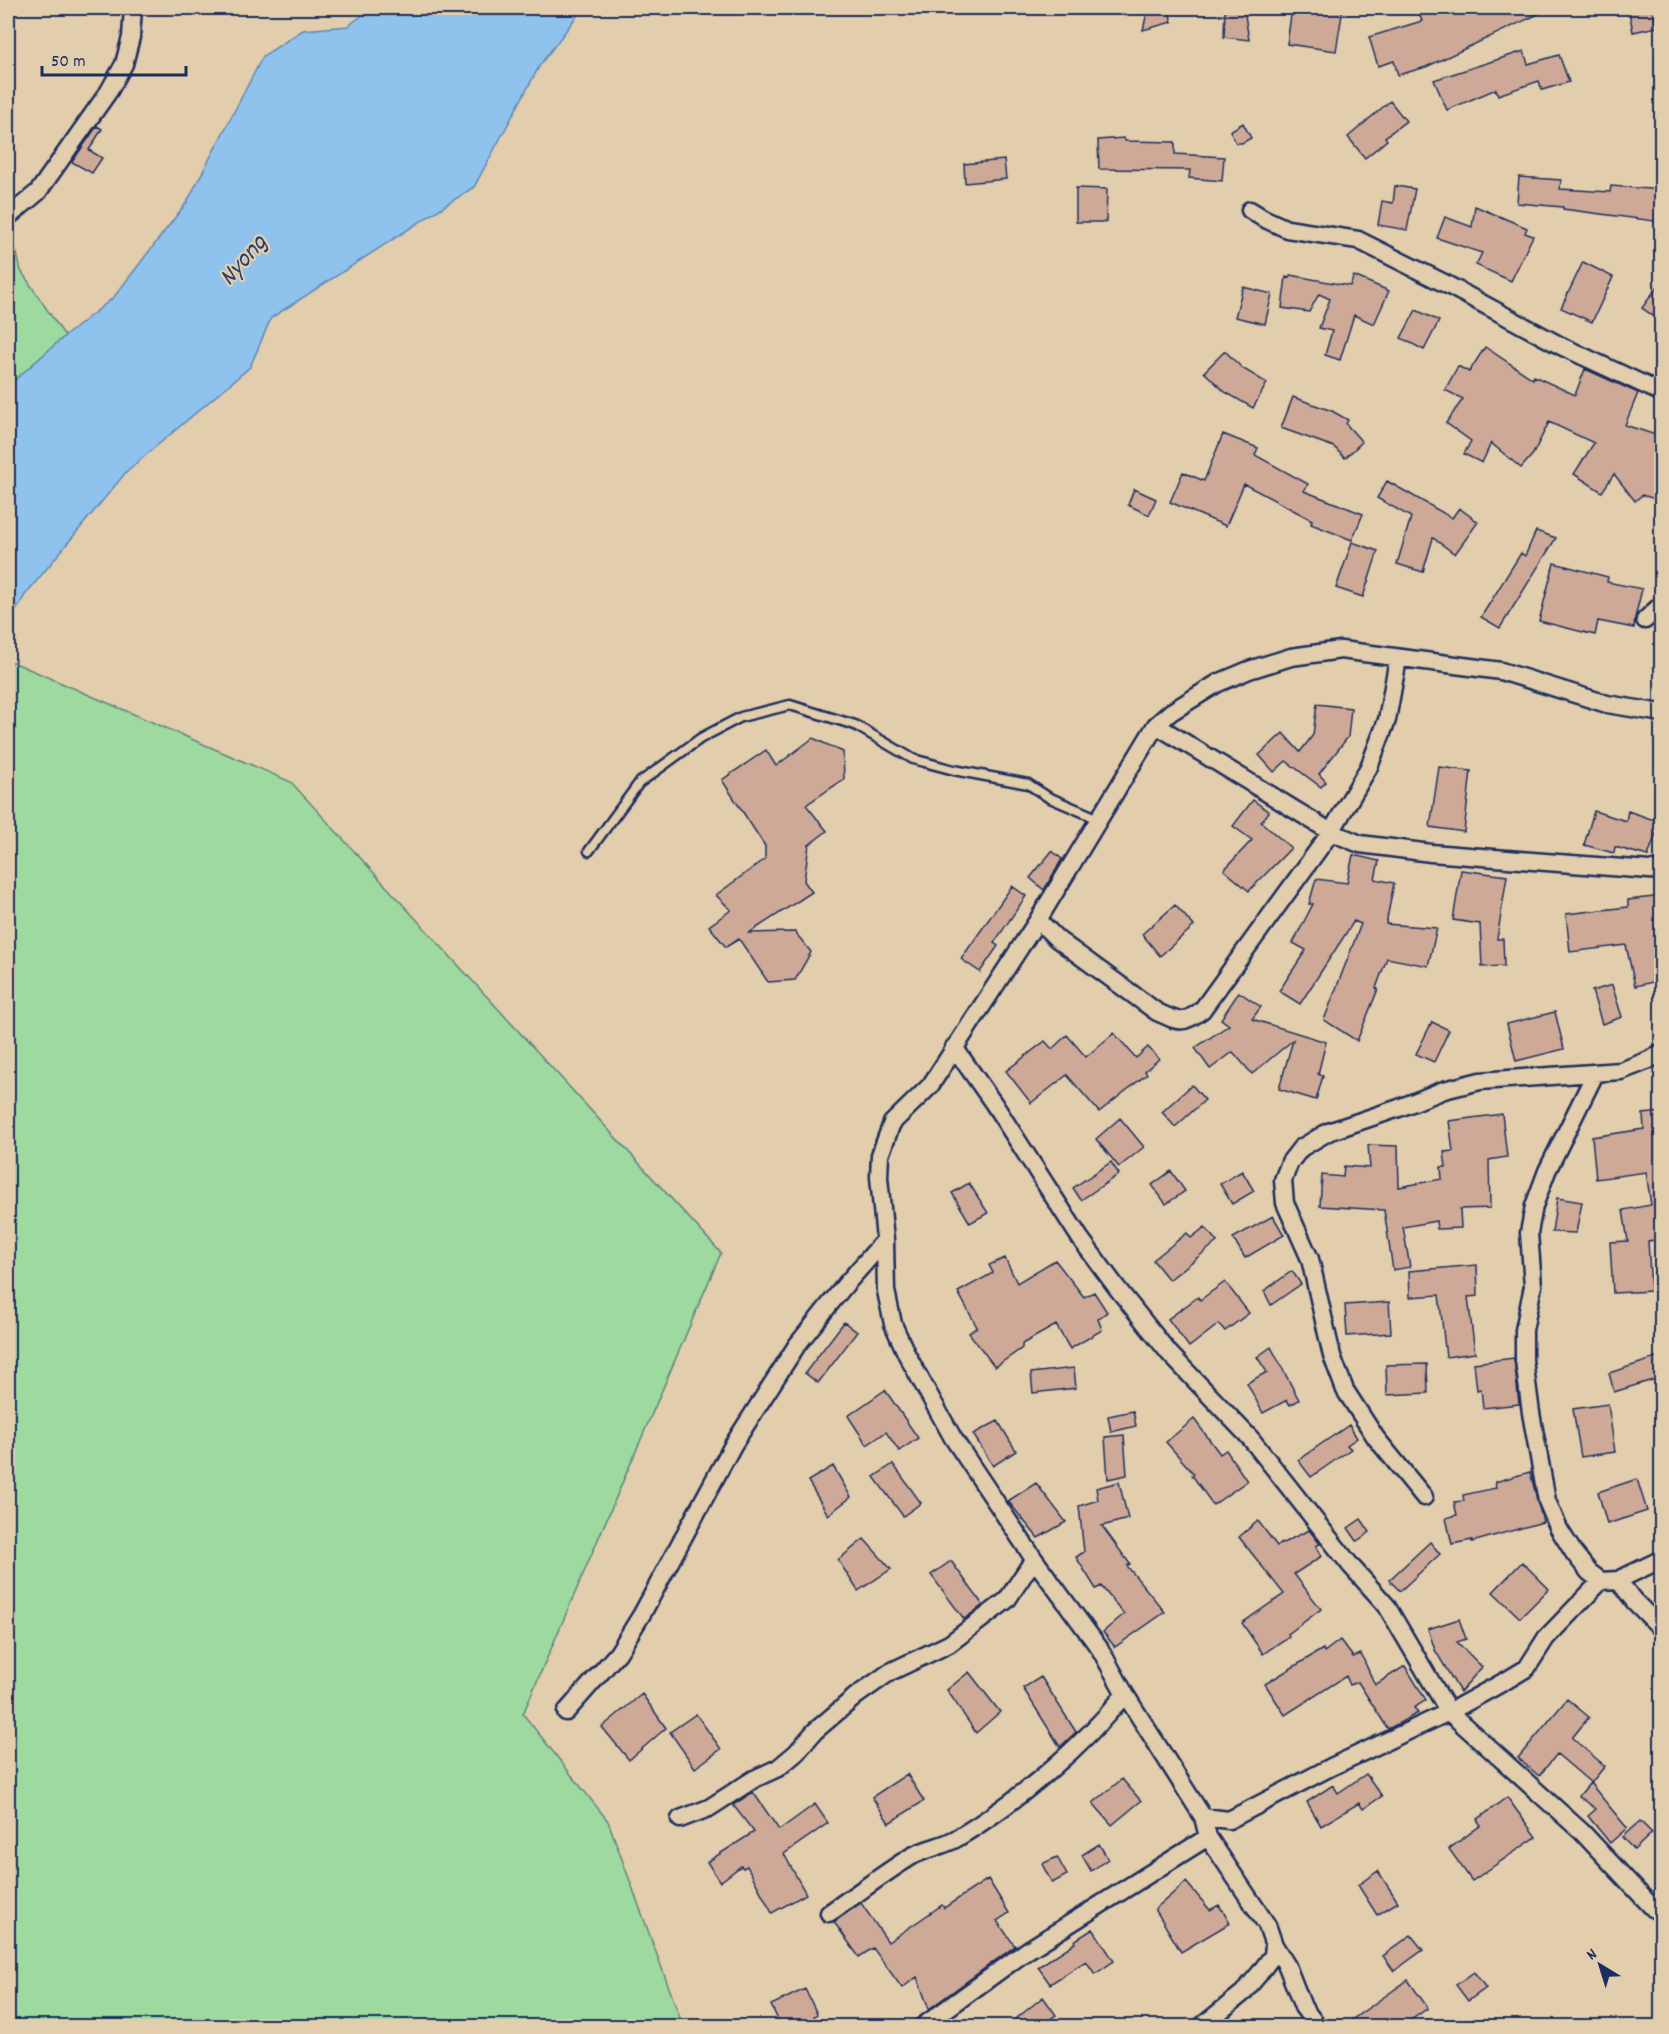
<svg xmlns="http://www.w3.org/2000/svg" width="1669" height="2034" font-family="Dekko,sans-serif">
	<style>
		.green { fill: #9ed9a0; stroke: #5c847f; stroke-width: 1.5 }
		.water { fill: #8fc2ec; stroke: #6187b3; stroke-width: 1.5 }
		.building { fill: #cfa997; stroke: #1b2f5e; stroke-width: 1.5 }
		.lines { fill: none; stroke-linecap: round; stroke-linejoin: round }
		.service-casing { stroke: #1b2f5e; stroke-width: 13 }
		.minor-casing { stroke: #1b2f5e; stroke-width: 21 }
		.service { stroke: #e2cdac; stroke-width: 8 }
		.minor { stroke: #e2cdac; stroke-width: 16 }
		.labels { text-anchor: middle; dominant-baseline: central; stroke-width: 4.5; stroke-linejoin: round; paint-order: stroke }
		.water-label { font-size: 26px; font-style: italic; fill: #273e6c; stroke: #e2cdac }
	</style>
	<rect width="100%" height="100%" fill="#e2cdac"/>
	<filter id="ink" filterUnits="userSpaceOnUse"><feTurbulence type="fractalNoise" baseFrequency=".0167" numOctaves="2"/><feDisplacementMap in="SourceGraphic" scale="12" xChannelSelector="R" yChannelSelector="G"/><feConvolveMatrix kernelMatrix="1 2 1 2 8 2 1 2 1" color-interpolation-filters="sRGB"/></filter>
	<g filter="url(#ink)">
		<!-- green -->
		<path class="green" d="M8 215 21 271 65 336 8 386Z
			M8 660 291 782 721 1253 523 1714 608 1821 683 2026H8Z"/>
		<!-- water -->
		<path class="water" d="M372 8H583L540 65 474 187 271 318 250 367 127 471 25 595 8 626V386L65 336 114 297 187 202 263 56 303 30 348 26Z"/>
		<!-- building -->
		<path class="building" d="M1148 8H1168L1172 22 1143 30Z
			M1292 8H1343L1336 51 1287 44Z
			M1417 8H1551L1426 67 1398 75 1394 61 1378 66 1369 37 1422 21Z
			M1647 8H1652L1657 27 1633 32 1629 11Z
			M1225 9H1244L1249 40 1224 37Z
			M1524 51 1528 64 1559 55 1569 82 1542 90 1539 81 1498 95 1496 89 1447 110 1434 80Z
			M1390 101 1406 121 1385 137 1387 140 1365 158 1348 137Z
			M1243 123 1251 138 1242 143H1236L1230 131Z
			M97 126 102 129 89 150 102 158 92 173 72 162Z
			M1124 138 1125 141 1175 142V154L1224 157 1222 181 1189 178 1190 170 1099 169 1098 140Z
			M1004 160 1006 179 965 183 964 164Z
			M1519 177 1561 180 1560 189 1610 192 1611 186 1662 190V222L1563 209V207L1517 203Z
			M1395 186 1415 189 1407 230 1378 225 1382 201 1393 203Z
			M1076 188 1107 189 1106 222H1076Z
			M1475 206 1527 228 1525 233 1533 236 1511 281 1476 265 1482 253 1437 238 1445 217 1472 227Z
			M1583 262 1613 277 1592 322 1561 308Z
			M1290 275 1350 286 1354 276 1389 291 1374 324 1354 315 1340 360 1325 355 1332 331 1319 328 1330 299 1319 294 1309 312 1282 308 1286 277 1289 278Z
			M1662 280V322L1642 308Z
			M1243 287 1272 294 1265 324 1235 317Z
			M1416 310 1439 321 1424 350 1401 338Z
			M1485 347 1533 379 1534 376 1575 395 1585 369 1638 393 1625 425 1662 437V501L1642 495 1635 501 1614 474 1602 492 1574 474 1594 443 1549 422 1533 454 1521 468 1491 443 1482 463 1464 454 1471 441 1446 423 1463 399 1445 390 1458 366 1469 372Z
			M1225 351 1242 368 1267 383 1253 408 1225 392 1204 372Z
			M1293 397 1332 411 1348 420 1346 424 1362 442 1345 458 1334 447 1281 428Z
			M1223 434 1258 448 1255 455 1308 484 1304 491 1363 514 1352 540 1311 524 1312 520 1244 484 1226 526 1170 502 1183 472 1204 481Z
			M1387 481 1452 518 1459 508 1478 522 1455 554 1433 538 1423 572 1397 564 1411 517 1377 498Z
			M1134 489 1156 499 1149 515 1128 505Z
			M1536 531 1556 538 1500 628 1481 617 1521 553 1525 556Z
			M1352 542 1378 551 1363 597 1336 588Z
			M1554 563 1608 577 1607 582 1642 589 1635 618 1634 628 1598 621 1595 635 1539 621Z
			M1317 704 1351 708 1348 737 1319 774 1326 782 1321 787 1286 761 1274 772 1259 755 1283 733 1300 752 1313 735Z
			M813 738 843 752 844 779 806 805 827 831 809 845 804 881 812 892 749 933 795 932 811 952 795 980 768 982 739 939 726 947 709 926 731 910 716 895 765 859V846L722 780 766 750 776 766Z
			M1439 767 1471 771 1464 832 1430 827Z
			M1253 800 1269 812 1261 822 1291 848 1249 891 1224 870 1252 840 1233 826Z
			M1594 811 1626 821 1628 811 1660 822 1648 856 1615 847 1614 853 1584 845Z
			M1052 851 1062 859 1044 890 1030 878Z
			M1353 855 1379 861 1375 879 1394 883 1386 924 1437 928 1428 966 1387 958 1376 988 1378 989 1357 1041 1324 1020 1361 924 1354 921 1300 1004 1279 991 1306 950 1293 943 1313 904H1309L1316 879 1347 883Z
			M1461 870 1507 876 1497 939H1503L1504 966 1482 967 1480 924 1453 920Z
			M1012 886 1026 896 994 943 998 946 980 972 961 959Z
			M1662 896V980L1635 986 1626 945 1570 952 1566 914 1628 907V900Z
			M1175 905 1194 926 1160 956 1142 934Z
			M1612 985 1622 1017 1602 1024 1592 991Z
			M1239 992 1261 1007 1252 1019 1326 1042 1318 1074 1323 1076 1316 1100 1279 1089 1293 1040 1252 1074 1233 1052 1210 1069 1195 1048 1229 1025 1221 1019Z
			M1555 1012 1564 1049 1516 1061 1507 1024Z
			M1432 1022 1449 1030 1434 1062 1416 1054Z
			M1114 1033 1136 1058 1148 1047 1159 1059 1145 1071 1147 1074 1099 1112 1067 1075 1031 1103 1006 1071 1045 1041 1052 1049 1067 1035 1086 1057Z
			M1192 1085 1205 1100 1175 1127 1162 1112Z
			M1662 1112V1239L1648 1241 1651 1291 1613 1293 1610 1242 1628 1241 1623 1210 1651 1205 1646 1172 1596 1179 1592 1137 1644 1129 1643 1114Z
			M1502 1114 1507 1157 1489 1160 1490 1208 1460 1209 1461 1228 1437 1229 1436 1221 1403 1227 1410 1267 1393 1270 1384 1210 1320 1206 1322 1175 1343 1177 1344 1166 1370 1168 1368 1145 1398 1146 1399 1187 1442 1179 1441 1167H1446L1444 1152 1453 1151 1449 1121Z
			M1120 1118 1144 1147 1119 1167 1096 1139Z
			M1111 1162 1119 1174 1081 1200 1073 1188Z
			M1171 1171 1185 1191 1166 1204 1152 1185Z
			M1242 1171 1254 1191 1232 1204 1220 1184Z
			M969 1183 988 1213 970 1223 952 1193Z
			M1557 1198 1582 1202 1576 1233 1552 1232Z
			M1273 1216 1284 1235 1245 1258 1233 1238Z
			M1205 1227 1217 1242 1169 1280 1153 1260 1187 1233 1191 1238Z
			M1005 1258 1017 1283 1055 1260 1084 1297 1094 1292 1107 1312 1098 1319 1102 1330 1070 1349 1056 1325 1022 1344V1348L995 1367 969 1333 977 1327 958 1292 993 1273 989 1265Z
			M1477 1265 1478 1296 1468 1297 1475 1353 1446 1357 1439 1295 1410 1297 1409 1271Z
			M1292 1271 1301 1284 1271 1305 1264 1291Z
			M1225 1282 1249 1313 1225 1331 1219 1324 1189 1347 1168 1319 1198 1297 1200 1300Z
			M1389 1302 1391 1333 1347 1336 1345 1305Z
			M844 1322 857 1332 818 1383 805 1373Z
			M1271 1347 1299 1400 1290 1405 1287 1400 1263 1413 1247 1383 1267 1372 1257 1357Z
			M1662 1356V1377L1614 1392 1609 1373Z
			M1514 1358 1519 1404 1483 1408 1481 1389 1477 1390 1474 1363Z
			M1427 1364 1428 1393 1387 1395 1386 1365Z
			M1074 1368 1076 1388 1033 1393 1031 1373Z
			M885 1390 918 1438 899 1451 886 1432 867 1445 848 1416Z
			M1608 1404 1615 1452 1581 1457 1573 1409Z
			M1133 1411 1136 1426 1111 1432 1108 1416Z
			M1194 1419 1220 1454 1226 1450 1247 1481 1213 1505 1192 1475 1194 1474 1166 1442Z
			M998 1421 1016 1451 993 1466 973 1434Z
			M1349 1425 1357 1438 1347 1445 1351 1449 1311 1477 1298 1460Z
			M1124 1435 1127 1475 1108 1479 1105 1437Z
			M893 1464 921 1503 903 1516 874 1477Z
			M833 1466 851 1497 828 1515 808 1481Z
			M1530 1472 1543 1522 1472 1542V1540L1452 1544 1446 1518 1457 1515 1454 1502 1464 1501 1463 1495 1496 1488 1495 1482Z
			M1637 1479 1647 1511 1607 1524 1598 1492Z
			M1119 1482 1128 1519 1102 1526 1130 1564 1127 1566 1165 1612 1115 1647 1103 1632 1124 1614 1101 1586 1096 1589 1076 1557 1084 1552 1079 1506 1098 1500 1096 1488Z
			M1036 1483 1066 1522 1038 1538 1008 1501Z
			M1361 1519 1370 1532 1357 1541 1348 1528Z
			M1258 1521 1277 1546 1309 1530 1320 1544 1316 1546 1322 1556 1294 1574 1321 1609 1288 1634 1289 1636 1263 1654 1242 1623 1284 1594 1239 1537Z
			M864 1539 891 1569 858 1591 838 1560Z
			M1430 1542 1440 1554 1400 1591 1389 1580Z
			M951 1561 983 1605 964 1619 931 1575Z
			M1522 1562 1549 1589 1520 1618 1493 1592Z
			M1459 1619 1466 1639 1457 1642 1482 1667 1460 1692 1435 1650 1428 1629Z
			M1340 1640 1353 1657 1361 1654 1375 1685 1405 1666 1426 1700 1414 1708 1418 1713 1388 1729 1358 1682 1350 1685 1346 1676 1285 1715 1265 1684 1323 1649 1324 1652Z
			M969 1672 1000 1712 976 1733 947 1690Z
			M1041 1677 1076 1732 1060 1747 1023 1688Z
			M642 1694 666 1728 629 1760 602 1727Z
			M1567 1699 1589 1717 1572 1738 1605 1766 1591 1783 1557 1754 1539 1776 1518 1758Z
			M696 1714 721 1749 695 1768 670 1732Z
			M907 1774 924 1801 889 1823 872 1797Z
			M1366 1774 1382 1796 1363 1809 1359 1803 1321 1826 1307 1802 1333 1785 1338 1793Z
			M1122 1779 1141 1801 1112 1825 1093 1803Z
			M1590 1783 1627 1828 1610 1843 1588 1816 1596 1809 1579 1796Z
			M753 1792 779 1830 815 1804 828 1823 784 1854 806 1894 772 1913 747 1866 743 1868 741 1866 720 1882 707 1862 754 1832 733 1805Z
			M1507 1797 1536 1837 1472 1881 1449 1849 1481 1825 1477 1820Z
			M1640 1821 1652 1833 1634 1850 1622 1837Z
			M1099 1844 1108 1859 1091 1871 1082 1855Z
			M1057 1857 1067 1875 1052 1883 1042 1864Z
			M1378 1871 1398 1902 1377 1915 1358 1885Z
			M988 1879 1009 1913 997 1921 1015 1946 929 2009 917 1977 902 1988 873 1948 859 1957 834 1922 861 1903 888 1942 942 1905 944 1908Z
			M1186 1882 1210 1910 1219 1905 1230 1923 1181 1952 1155 1909Z
			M1093 1929 1114 1961 1095 1974 1086 1961 1050 1984 1038 1967 1075 1943 1074 1941Z
			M1411 1935 1423 1950 1394 1971 1383 1956Z
			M1474 1972 1486 1988 1468 2001 1456 1985Z
			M1408 1980 1428 2008 1402 2026H1343Z
			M805 1989 817 2014 814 2016 819 2026H781L771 2005Z
			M1043 1997 1056 2015 1040 2026H1007Z"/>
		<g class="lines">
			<defs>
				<path id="service" d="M589 851 639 783 701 738 741 717 790 705 855 725 913 759 954 770 1028 784 1048 797 1099 819"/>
				<path id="minor" d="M1250 210 1263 218 1287 229 1358 240 1446 284 1561 346 1662 393
					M8 217 38 192 109 91 124 64 131 37 133 8
					M1645 620 1662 604
					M1156 725 1331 832 1360 844 1431 853 1662 871
					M1038 920 1057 939 1157 1012C1179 1022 1182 1025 1202 1010L1331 832 1369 767 1387 720 1398 659
					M954 1047 994 1104 1080 1238 1117 1288 1169 1353 1251 1439 1351 1566 1386 1605 1449 1712 1582 1832 1653 1908 1662 1914
					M1595 1074 1547 1171 1534 1206 1529 1233 1533 1286 1524 1330V1360L1531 1413 1547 1501 1559 1529 1574 1553 1589 1572 1601 1581 1618 1580 1634 1601 1662 1629
					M1424 1497 1376 1438 1345 1390 1332 1356 1310 1259 1285 1203 1283 1180 1290 1162 1301 1148 1328 1132 1399 1108 1444 1090 1480 1081 1621 1071 1649 1060 1662 1052
					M1618 1580 1662 1559
					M566 1712 618 1653 642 1614 733 1445 797 1345 846 1284 885 1240
					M1203 1817 1229 1820 1331 1767 1449 1712 1507 1680 1527 1668 1546 1638 1601 1581
					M680 1819 709 1808 754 1779 778 1768 796 1753 815 1731 856 1696 890 1672 949 1644 1007 1600 1034 1559
					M829 1913C857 1894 884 1873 912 1856 927 1848 945 1846 959 1837 1017 1802 1082 1747 1125 1694
					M1274 1945 1287 1966 1303 2007 1317 2026
					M923 2026 1028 1950 1208 1837
					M1202 2026 1243 1993 1259 1974 1273 1955 1274 1945 1267 1925 1208 1837 1203 1817 1125 1694 1100 1649 1034 1559 953 1438 907 1355 893 1324 886 1291 885 1240 879 1177 880 1155 892 1123 930 1086 1038 920 1156 725 1171 712 1218 683 1249 670 1291 657 1341 650 1501 671 1607 704 1662 713"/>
			</defs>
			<!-- service casing -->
			<use href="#service" class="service-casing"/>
			<!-- minor casing -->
			<use href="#minor" class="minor-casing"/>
			<!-- service -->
			<use href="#service" class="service"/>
			<!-- minor -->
			<use href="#minor" class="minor"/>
		</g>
	</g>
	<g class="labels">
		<!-- water labels -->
		<g class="water-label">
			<text transform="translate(244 261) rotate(-49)">Nyong</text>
		</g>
	</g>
	<!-- margin -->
	<rect width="1669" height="2034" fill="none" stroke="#e2cdac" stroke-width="30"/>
	<rect x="15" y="15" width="1639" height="2004" fill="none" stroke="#1b2f5e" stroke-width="2" filter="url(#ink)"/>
	<!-- north arrow -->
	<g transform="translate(1600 1965) rotate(322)" stroke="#e2cdac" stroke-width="4.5" paint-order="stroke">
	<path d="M0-4.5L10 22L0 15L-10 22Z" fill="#1b2f5e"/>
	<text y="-9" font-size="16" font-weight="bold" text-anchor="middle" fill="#1b2f5e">N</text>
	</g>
	<!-- scale -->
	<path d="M42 66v9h144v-9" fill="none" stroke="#1b2f5e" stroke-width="3"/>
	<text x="51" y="66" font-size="18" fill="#1b2f5e" stroke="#e2cdac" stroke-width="4.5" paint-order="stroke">50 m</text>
</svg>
